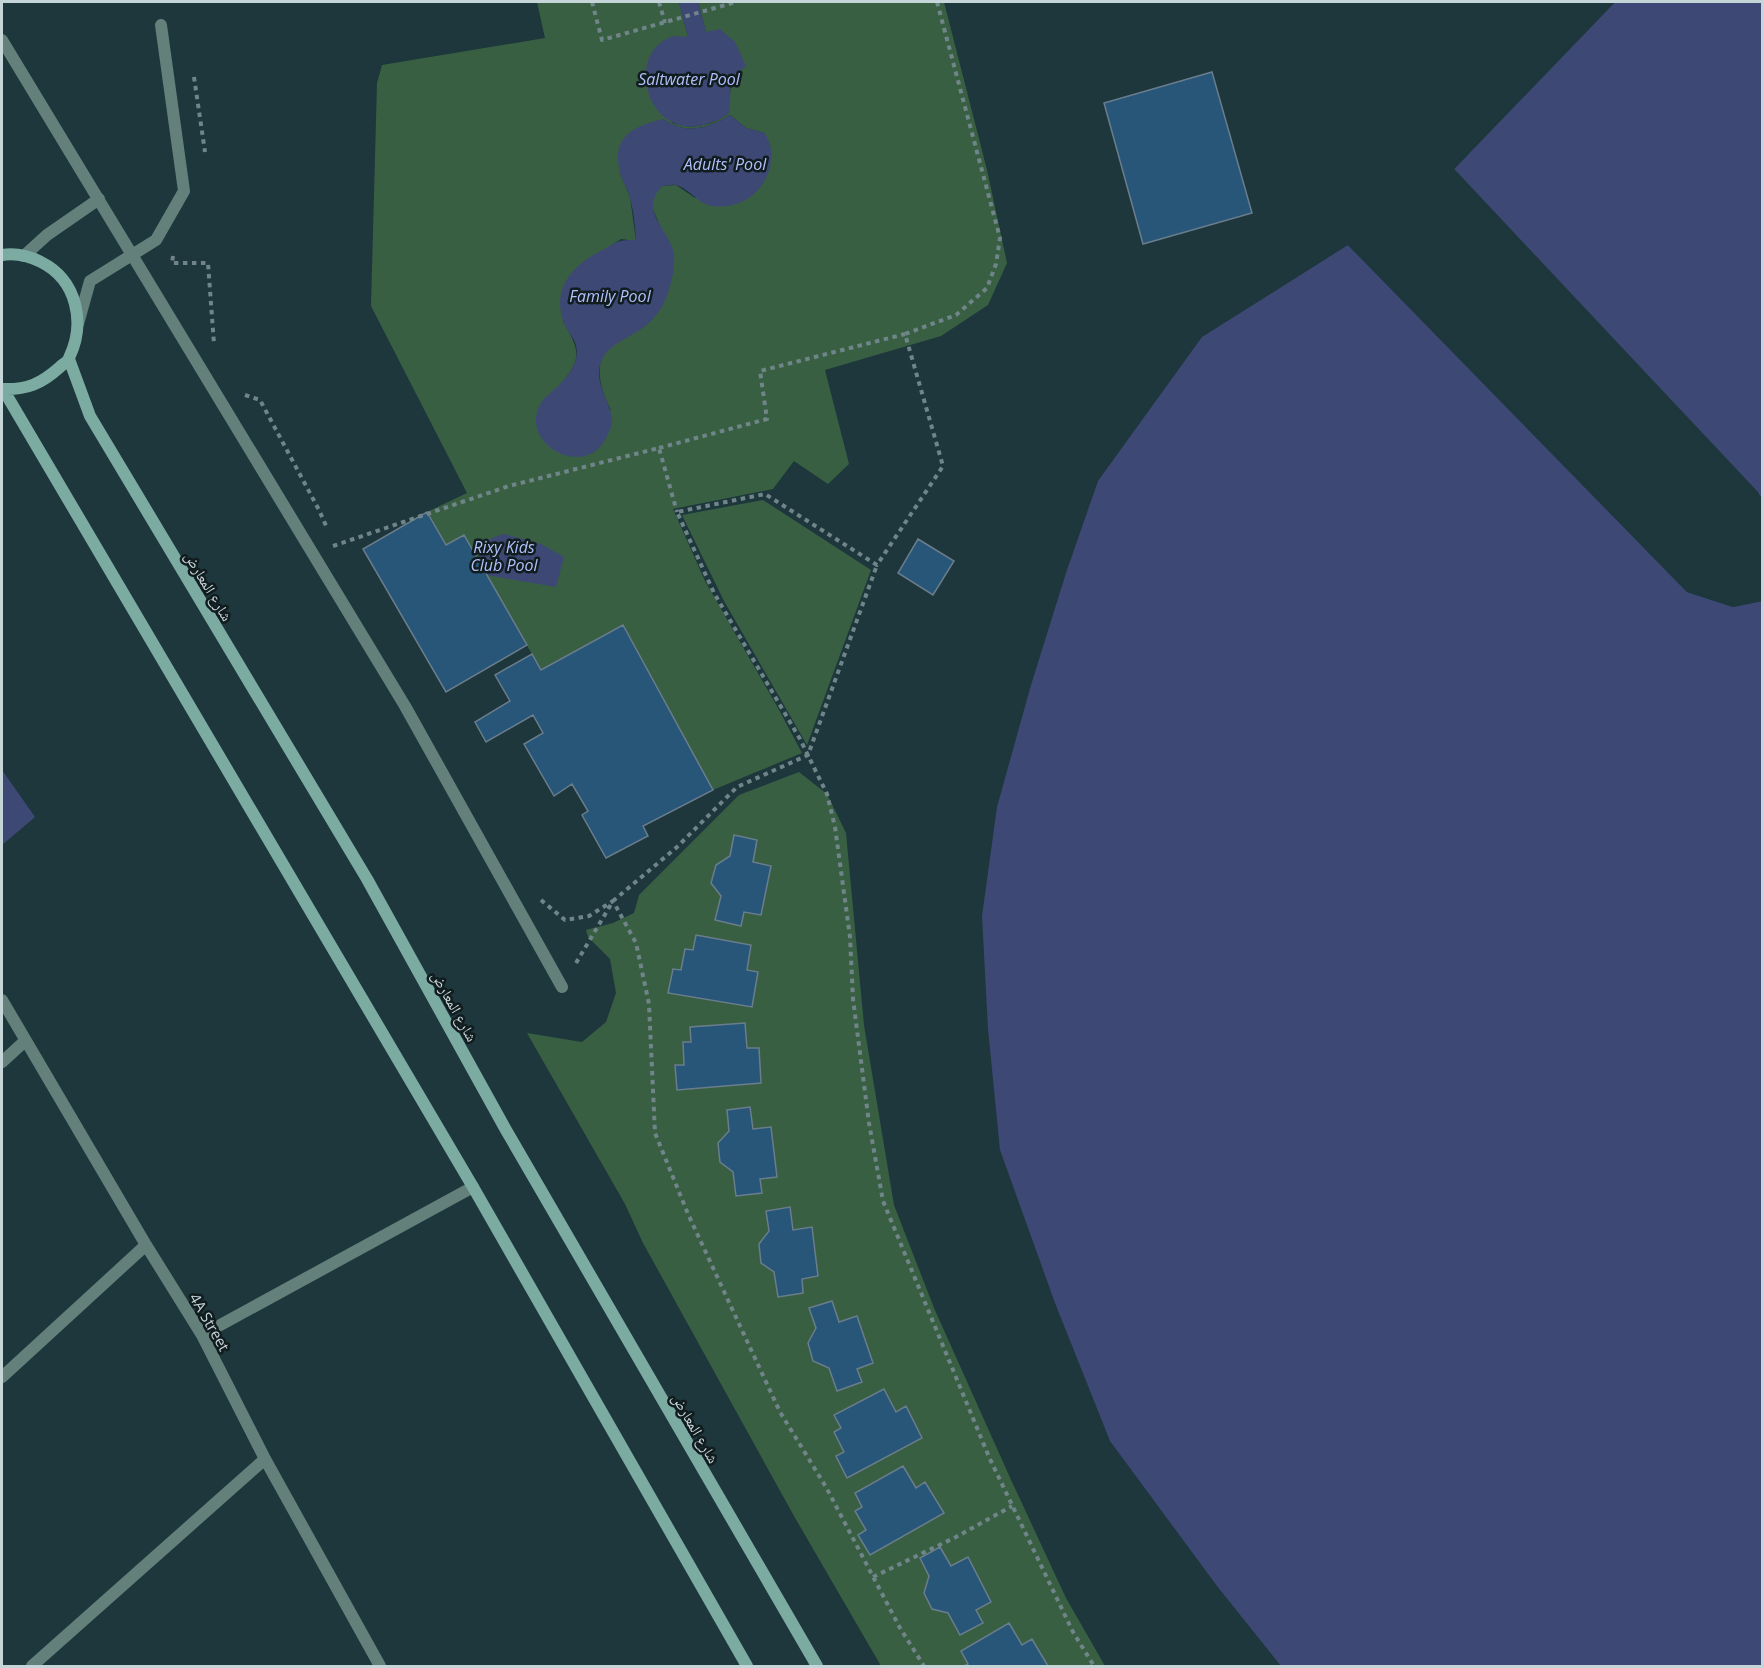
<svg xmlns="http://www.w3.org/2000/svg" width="1764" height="1668" font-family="'Open Sans','Noto Naskh Arabic',sans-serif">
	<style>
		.green { fill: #395f43; fill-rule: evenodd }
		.water { fill: #3e4875 }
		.pier { fill: #1d373c }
		.building { fill: #275678; stroke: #6a7d8d; stroke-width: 1.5 }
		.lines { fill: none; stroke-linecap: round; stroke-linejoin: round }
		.path { stroke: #708589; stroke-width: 4; stroke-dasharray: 4.5 4.5; stroke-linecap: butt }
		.lane { stroke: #63807a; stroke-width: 12 }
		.street { stroke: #63807a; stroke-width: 12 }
		.secondary { stroke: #7caba2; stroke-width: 12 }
		.labels { text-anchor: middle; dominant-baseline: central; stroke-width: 5; stroke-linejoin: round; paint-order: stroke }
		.street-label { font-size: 15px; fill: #c6d5d8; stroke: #111c1e }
		.water-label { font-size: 16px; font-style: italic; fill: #b1c0fb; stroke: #111c1e }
	</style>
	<rect width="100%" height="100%" fill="#1d373c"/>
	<!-- green -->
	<path class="green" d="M537 2H679L688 37 672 123C693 130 710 126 728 114 732 97 727 88 737 72L706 32 698 2H944L987 170 1007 263 988 305 941 336 825 370 849 464 828 484 794 461 773 489 673 509 705 581 778 708 802 753 713 790 623 625 541 670 464 535 446 545 427 512 467 493 371 306 377 83 382 65 545 38ZM730 115 746 128 765 133 695 198 676 185 662 186 654 195 652 207 661 228 645 326C635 333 622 338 612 345 591 360 601 392 611 410L559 386C583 358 580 352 563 321L606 249 621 239 636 241 630 197 620 173 663 119C685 135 708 129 730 115Z
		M763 500 871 570 807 745 724 601 682 515Z
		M799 772 827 794 846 833 864 1025 894 1205 934 1308 1012 1482 1066 1598 1105 1666H881L794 1516 643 1243 625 1204 527 1033 582 1042 606 1022 616 993 610 959 588 937 586 930 613 923 634 913 639 895 739 795Z"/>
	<!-- water -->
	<path class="water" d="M679 2H698L706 32 720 29 735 42 746 66C721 84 735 92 728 114 653 162 620 58 669 38 674 35 682 37 688 37Z
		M1615 2H1762V498L1454 169Z
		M730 115 746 128 765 133C767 138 771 145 771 150 774 184 746 211 712 206 697 203 689 188 676 185 672 184 666 186 662 186 640 211 665 225 673 250 676 261 673 275 670 286 666 302 657 318 644 327 625 341 600 346 599 373 599 391 611 404 612 421 612 427 609 432 606 438 585 481 517 443 541 403 545 396 555 390 560 384 572 372 582 357 574 340 570 334 565 327 563 320 553 291 570 268 595 254 613 245 615 239 636 240 635 226 634 212 630 198 628 189 622 181 620 172 611 137 633 126 663 119 685 135 709 129 730 115Z
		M1348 245 1687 592 1733 607 1762 601V1666H1281L1217 1586 1110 1441 1055 1303 1000 1150 988 1029 982 916 997 807 1031 685 1066 573 1098 481 1202 337Z
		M504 534 541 544 564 557 556 587 486 575C474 552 477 541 504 534Z
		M2 770 35 817 2 845Z"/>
	<!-- pier -->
	<path class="pier" d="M1610 2H1615L1454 169 1758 492 1762 501 1451 170Z
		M1348 245 1354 247 1688 589 1733 604 1762 598V601L1733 607 1687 592Z"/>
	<!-- building -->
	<path class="building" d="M1212 72 1252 213 1143 244 1104 103Z
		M427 512 446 545 464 535 527 645 446 692 363 549Z
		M918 539 954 561 933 595 898 573Z
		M623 625 713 790 643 826 648 836 606 858 582 815 588 811 572 784 554 796 524 744 543 733 533 715 486 742 475 722 510 701 495 675 532 654 541 670Z
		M734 835 757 840 753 862 771 866 761 915 744 912 741 926 715 920 721 896 711 883 716 865 730 856Z
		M696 935 751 945 747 970 758 972 752 1007 668 993 673 969 681 970 685 949 693 950Z
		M745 1023 747 1048H759L761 1083 677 1090 675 1065H684L683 1042H691L690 1027Z
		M750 1107 753 1129 771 1127 777 1177 760 1179 762 1193 736 1196 733 1172 720 1162 718 1143 729 1131 727 1110Z
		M790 1207 793 1230 812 1227 818 1276 802 1279 803 1293 778 1297 774 1272 761 1263 759 1244 769 1231 766 1211Z
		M832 1301 839 1322 857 1316 873 1363 857 1369 862 1382 837 1391 829 1368 813 1361 808 1343 816 1328 809 1308Z
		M884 1389 896 1412 906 1406 922 1438 847 1478 836 1456 844 1452 834 1432 841 1428 834 1415Z
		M903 1466 916 1488 925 1482 944 1513 870 1555 858 1535 866 1530 855 1511 862 1507 855 1493Z
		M940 1547 951 1566 968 1557 991 1602 976 1610 983 1623 960 1635 948 1613 932 1609 924 1593 929 1576 920 1558Z
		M1009 1623 1022 1645 1032 1639 1048 1666H964L968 1664 961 1651Z"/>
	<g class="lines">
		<!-- path -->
		<path class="path" d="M592 2 602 40 736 2
			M659 2 665 23
			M937 2 1000 238 996 264 987 288 956 315 905 334 943 466 877 565 765 494 677 512 714 593 800 739 827 794 835 827 850 937 853 999 869 1123 883 1201 989 1457 1073 1632 1094 1666
			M194 77 205 152
			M173 256 172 263H208L214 344
			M245 395 260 400 319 510 327 528
			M659 448 767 419 760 371 905 334
			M333 546 509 486 659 448 677 512
			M541 900 565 920 589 916 613 901 636 943 649 1004 655 1133 688 1214 780 1412 826 1487 900 1628 924 1666
			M576 963 613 901 677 847 737 787 808 755 877 565
			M873 1577 956 1537 1012 1506"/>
		<!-- lane -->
		<path class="lane" d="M2 40 405 706 562 987
			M24 256 47 235 99 199
			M78 324 90 281 156 240 184 191 161 25"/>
		<!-- street -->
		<path class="street" d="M2 1000 146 1245 202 1335 265 1459 380 1666
			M2 1062 25 1041
			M202 1335 473 1187
			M2 1377 146 1245
			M32 1666 265 1459"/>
		<!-- secondary -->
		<path class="secondary" d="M2 255C15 253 29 256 41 262 77 280 86 323 69 358 68 362 63 364 60 367 41 384 27 390 2 389
			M69 359 90 416 367 879 506 1130 817 1666
			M3 389 473 1187 747 1666"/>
	</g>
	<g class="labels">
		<!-- street labels -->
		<g class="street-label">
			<text transform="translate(209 586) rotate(59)">شارع المعارض</text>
			<text transform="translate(455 1006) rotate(61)">شارع المعارض</text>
			<text transform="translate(210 1322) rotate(60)">4A Street</text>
			<text transform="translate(696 1428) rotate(60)">شارع المعارض</text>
		</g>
		<!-- water labels -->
		<g class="water-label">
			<text x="689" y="79">Saltwater Pool</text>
			<text x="725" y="164">Adults' Pool</text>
			<text x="610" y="296">Family Pool</text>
			<text x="504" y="547">Rixy Kids<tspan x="504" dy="18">Club Pool</tspan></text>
		</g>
	</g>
	<!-- border -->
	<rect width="1764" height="1668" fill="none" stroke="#c6d5d8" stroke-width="6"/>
</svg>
